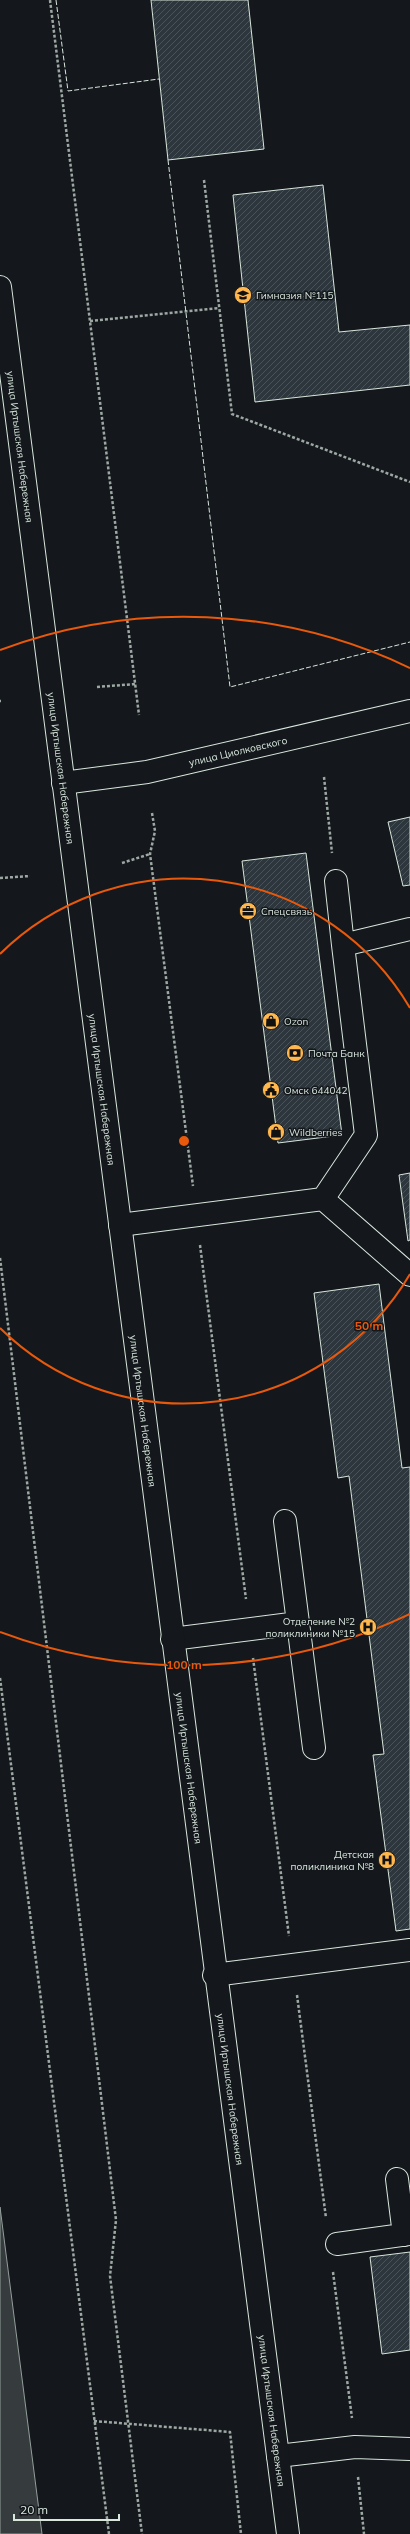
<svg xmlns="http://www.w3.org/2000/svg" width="410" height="2534" font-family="Mulish,sans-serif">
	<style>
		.water { fill: #363b3e; stroke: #939e99 }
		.building { fill: url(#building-hatch); stroke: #d8e6dc }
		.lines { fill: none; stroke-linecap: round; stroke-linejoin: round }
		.minor-casing { stroke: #d8e6dc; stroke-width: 24 }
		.major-casing { stroke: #d8e6dc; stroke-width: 24 }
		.path { stroke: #9da8a2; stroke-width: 2.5; stroke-dasharray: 3 2; stroke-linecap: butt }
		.minor { stroke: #14181c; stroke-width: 22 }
		.major { stroke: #14181c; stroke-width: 22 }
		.fence { stroke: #d8e6dc; stroke-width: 1; stroke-dasharray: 5 2; stroke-linecap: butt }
		.ring { fill: none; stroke: #e8590c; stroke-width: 2 }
		.labels { text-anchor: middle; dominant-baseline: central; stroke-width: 3; stroke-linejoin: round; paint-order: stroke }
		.poi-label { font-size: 10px; fill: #d8e6dc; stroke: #14181c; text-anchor: start }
		.street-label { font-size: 10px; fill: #d8e6dc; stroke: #14181c }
		.centre { fill: #e8590c; stroke: #14181c; stroke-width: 2 }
		.ring-label { font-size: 12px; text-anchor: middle; font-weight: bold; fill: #e8590c; stroke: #14181c; stroke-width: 3; stroke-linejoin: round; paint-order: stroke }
	</style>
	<defs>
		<pattern id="building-hatch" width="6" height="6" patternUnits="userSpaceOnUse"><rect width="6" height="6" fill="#2c363c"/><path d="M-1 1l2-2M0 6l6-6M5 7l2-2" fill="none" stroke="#4a5358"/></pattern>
	</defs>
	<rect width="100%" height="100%" fill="#14181c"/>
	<!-- water -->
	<path class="water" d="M0 2207 42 2534H0Z"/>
	<!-- building -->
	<path class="building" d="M151 0H248L264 149 168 160Z
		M323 185 339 332 410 325V385L255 402 233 195Z
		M410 817V885L403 886 388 822Z
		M306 853 342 1135 278 1143 242 861Z
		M410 1173V1240L408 1241 399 1175Z
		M379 1284 402 1468 410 1467V1929L396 1931 373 1755 384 1754 349 1476 338 1478 314 1293Z
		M410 2252V2350L382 2354 370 2257Z"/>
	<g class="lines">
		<defs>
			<path id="minor" d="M336 881 343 945
				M323 1199 366 1135 343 945 410 929
				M120 1225 323 1199 410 1275
				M285 1521 314 1748
				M172 1639 298 1623
				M214 1975 410 1950
				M397 2179 404 2235
				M337 2244 410 2234
				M278 2456 355 2447 410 2449"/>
			<g id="major">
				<path id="s1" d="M0 287C95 1036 191 1785 288 2534"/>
				<path id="s2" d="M63 783 147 772 410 711"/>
			</g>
		</defs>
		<!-- minor casing -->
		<use href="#minor" class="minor-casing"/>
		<!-- major casing -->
		<use href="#major" class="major-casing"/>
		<!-- path -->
		<path class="path" d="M50 0 139 715
			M204 180 232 414 410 482
			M90 321 219 308
			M97 687 135 684
			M0 701H1
			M324 777 332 853
			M152 813 155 831 150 854 193 1186
			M122 863 150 854
			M0 878 30 876
			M200 1245 246 1599
			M0 1258 116 2220 110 2276 142 2534
			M253 1658 289 1936
			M0 1678 109 2534
			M297 1995 326 2218
			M333 2272 352 2418
			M94 2421 230 2432 241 2534
			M358 2477 364 2534"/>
		<!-- minor -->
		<use href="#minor" class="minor"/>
		<!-- major -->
		<use href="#major" class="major"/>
		<!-- fence -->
		<path class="fence" d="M56 0 68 91 159 79
			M168 160 230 687 410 642"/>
	</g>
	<!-- distance rings -->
	<g class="ring">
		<path d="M410 1274A262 262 0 0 1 0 1328M0 954A262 262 0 0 1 410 1008"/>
		<path d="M410 1614A524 524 0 0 1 0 1632M0 650A524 524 0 0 1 410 668"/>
	</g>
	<!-- icons -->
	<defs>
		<symbol id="school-disc" viewBox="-11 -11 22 22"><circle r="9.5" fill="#ffb74d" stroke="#14181c"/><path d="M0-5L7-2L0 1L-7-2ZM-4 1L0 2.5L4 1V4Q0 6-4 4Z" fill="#111"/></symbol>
		<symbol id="office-disc" viewBox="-11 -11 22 22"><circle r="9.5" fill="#ffb74d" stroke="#14181c"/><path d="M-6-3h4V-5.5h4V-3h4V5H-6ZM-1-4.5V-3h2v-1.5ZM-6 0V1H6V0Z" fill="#111"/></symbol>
		<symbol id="shop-disc" viewBox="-11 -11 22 22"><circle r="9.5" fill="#ffb74d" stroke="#14181c"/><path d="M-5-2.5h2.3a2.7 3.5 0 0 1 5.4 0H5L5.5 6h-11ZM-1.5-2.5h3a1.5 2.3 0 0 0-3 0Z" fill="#111"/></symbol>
		<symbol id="bank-disc" viewBox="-11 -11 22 22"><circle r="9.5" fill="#ffb74d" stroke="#14181c"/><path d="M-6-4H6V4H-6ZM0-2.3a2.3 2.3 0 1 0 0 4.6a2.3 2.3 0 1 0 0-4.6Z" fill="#111"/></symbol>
		<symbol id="civic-disc" viewBox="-11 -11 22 22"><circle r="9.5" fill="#ffb74d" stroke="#14181c"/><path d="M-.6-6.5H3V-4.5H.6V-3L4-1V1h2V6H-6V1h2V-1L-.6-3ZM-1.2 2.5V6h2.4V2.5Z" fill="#111"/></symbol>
		<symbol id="hospital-disc" viewBox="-11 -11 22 22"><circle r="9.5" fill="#ffb74d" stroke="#14181c"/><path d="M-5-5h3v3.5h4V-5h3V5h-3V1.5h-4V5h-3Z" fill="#111"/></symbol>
	</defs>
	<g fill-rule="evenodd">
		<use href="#school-disc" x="233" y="285" width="20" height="20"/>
		<use href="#office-disc" x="238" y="901" width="20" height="20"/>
		<use href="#shop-disc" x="261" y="1011" width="20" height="20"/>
		<use href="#bank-disc" x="285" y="1043" width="20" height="20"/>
		<use href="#civic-disc" x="261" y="1080" width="20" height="20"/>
		<use href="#shop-disc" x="266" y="1122" width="20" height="20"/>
		<use href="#hospital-disc" x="358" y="1617" width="20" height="20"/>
		<use href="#hospital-disc" x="377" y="1850" width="20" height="20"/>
	</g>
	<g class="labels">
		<!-- poi labels -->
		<g class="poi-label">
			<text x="256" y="295">Гимназия №115</text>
			<text x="261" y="911">Спецсвязь</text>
			<text x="284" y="1021">Ozon</text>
			<text x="308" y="1053">Почта Банк</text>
			<text x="284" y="1090">Омск 644042</text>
			<text x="289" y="1132">Wildberries</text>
			<text x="355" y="1621" text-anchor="end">Отделение №2<tspan x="355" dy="12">поликлиники №15</tspan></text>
			<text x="374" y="1854" text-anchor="end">Детская<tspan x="374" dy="12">поликлиника №8</tspan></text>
		</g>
		<!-- street labels -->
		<g class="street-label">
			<text stroke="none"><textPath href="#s1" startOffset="161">улица Иртышская Набережная</textPath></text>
			<text stroke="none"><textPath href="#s2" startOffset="178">улица Циолковского</textPath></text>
			<text stroke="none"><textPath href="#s1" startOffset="485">улица Иртышская Набережная</textPath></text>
			<text stroke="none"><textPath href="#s1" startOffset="809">улица Иртышская Набережная</textPath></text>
			<text stroke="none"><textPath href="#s1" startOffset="1133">улица Иртышская Набережная</textPath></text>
			<text stroke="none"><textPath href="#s1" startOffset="1493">улица Иртышская Набережная</textPath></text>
			<text stroke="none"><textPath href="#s1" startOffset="1817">улица Иртышская Набережная</textPath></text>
			<text stroke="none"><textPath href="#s1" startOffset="2141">улица Иртышская Набережная</textPath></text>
		</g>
	</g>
	<circle cx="184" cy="1141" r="6" class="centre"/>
	<g class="ring-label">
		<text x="369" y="1330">50 m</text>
		<text x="184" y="1669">100 m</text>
	</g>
	<!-- scale -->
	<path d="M14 2514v6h105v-6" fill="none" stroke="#d8e6dc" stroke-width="2"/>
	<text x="20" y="2514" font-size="12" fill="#d8e6dc" stroke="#14181c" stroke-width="3" paint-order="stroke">20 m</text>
</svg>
